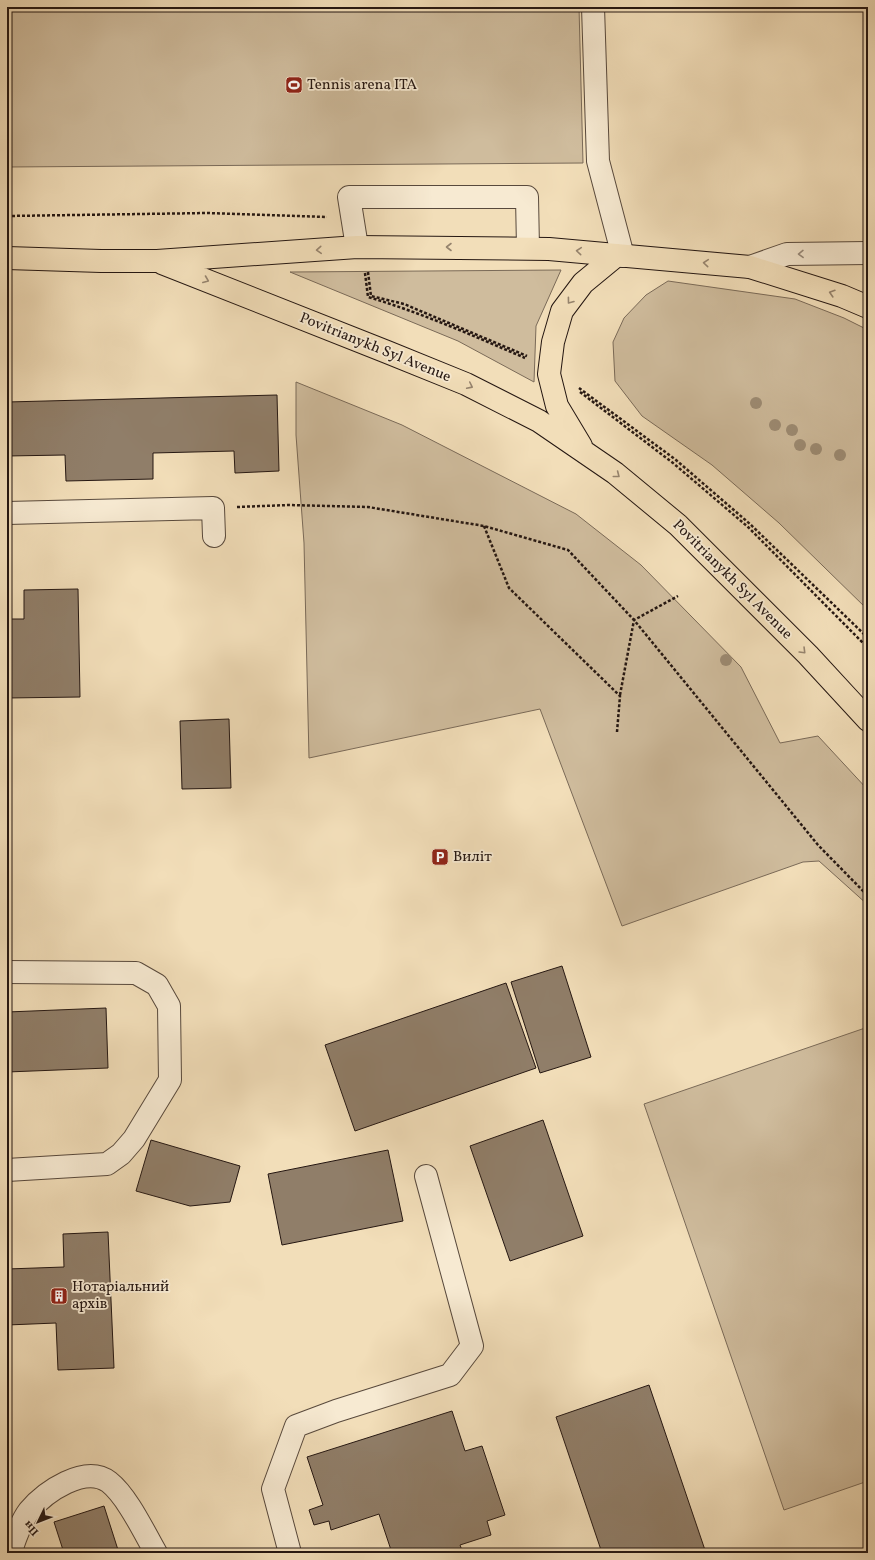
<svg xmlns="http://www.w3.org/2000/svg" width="875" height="1560" font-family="Vollkorn,serif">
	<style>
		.green { fill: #cfbc9d; stroke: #7a6a58 }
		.building { fill: #907e69; stroke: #251712 }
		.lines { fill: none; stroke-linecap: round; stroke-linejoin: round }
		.minor-casing { stroke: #58493c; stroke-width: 24 }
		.major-casing { stroke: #251712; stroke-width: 24 }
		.path { stroke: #251712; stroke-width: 2.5; stroke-dasharray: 3 2; stroke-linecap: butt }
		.minor { stroke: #f7ead2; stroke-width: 22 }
		.major { stroke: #f2deb9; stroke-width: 22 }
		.tree { fill: #9d8c74 }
		.oneway { stroke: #96846e }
		.oneway2 { stroke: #988b7c }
		.labels { text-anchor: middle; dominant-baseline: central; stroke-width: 3.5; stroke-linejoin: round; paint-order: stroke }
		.poi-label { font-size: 15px; fill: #251712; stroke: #f7ead2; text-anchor: start }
		.street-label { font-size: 15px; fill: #251712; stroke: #f7ead2 }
	</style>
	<rect width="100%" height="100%" fill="#f2deb9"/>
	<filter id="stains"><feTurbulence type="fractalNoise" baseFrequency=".005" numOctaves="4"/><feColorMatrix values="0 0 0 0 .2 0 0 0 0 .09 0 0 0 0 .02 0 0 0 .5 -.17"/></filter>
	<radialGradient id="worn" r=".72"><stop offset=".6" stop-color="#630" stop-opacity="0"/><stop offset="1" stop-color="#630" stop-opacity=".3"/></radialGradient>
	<!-- green -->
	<path class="green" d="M7 7H579L583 163 7 167Z
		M561 270 536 326 534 382 458 341 290 272Z
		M668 281 795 299 844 318 868 330V610L779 523 712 465 642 416 615 381 613 342 624 318 646 295Z
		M296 382 402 425 576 514 641 565 741 667 780 743 818 736 868 790V905L819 861 803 862 622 926 540 709 309 758 304 543 296 435Z
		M868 1027V1481L784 1510 644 1104Z"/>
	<!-- building -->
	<path class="building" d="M277 395 279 471 235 473 234 451 153 453V479L66 481 65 455 7 456V402Z
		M78 589 80 697 7 698V619H24V590Z
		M229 719 231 788 182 789 180 721Z
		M562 966 591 1057 540 1073 511 982Z
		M506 983 536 1068 355 1131 325 1045Z
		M106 1008 108 1068 7 1072V1012Z
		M543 1120 583 1236 510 1261 470 1146Z
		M151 1140 240 1166 230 1202 190 1206 136 1191Z
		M388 1150 403 1221 282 1245 268 1174Z
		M108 1232 114 1368 58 1370 56 1323 7 1325V1269L64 1267 63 1234Z
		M649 1385 706 1553H602L556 1417Z
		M452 1411 465 1451 482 1446 505 1515 487 1521 491 1535 460 1545 463 1553H392L379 1514 331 1530 329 1521 314 1525 309 1510 323 1505 307 1457Z
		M104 1506 119 1553H64L54 1522Z"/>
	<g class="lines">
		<defs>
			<path id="minor" d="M593 7 598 161 623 256
				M357 247 349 197H527L528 248
				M750 267 787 254 868 253
				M7 513 213 508 214 536
				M7 972 136 973 157 985 169 1006 170 1080 134 1139 121 1154 107 1164 7 1170
				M11 1553C13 1542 22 1520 29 1511 45 1492 85 1464 109 1482 127 1496 144 1532 156 1553
				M290 1553 273 1489 296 1426 336 1411 450 1375 472 1346 426 1176"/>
			<path id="major" d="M7 258 101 261H157L357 247 549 249 750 267 842 296 868 307
				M162 263 387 352 466 384 539 421 615 473 678 525 808 655 868 720
				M581 446 557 406 549 374 553 342 562 311 583 283 617 255"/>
		</defs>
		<!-- minor casing -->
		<use href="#minor" class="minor-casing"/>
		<!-- major casing -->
		<use href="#major" class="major-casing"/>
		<!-- path -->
		<path class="path" d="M7 216 208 213 327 217
			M368 272 371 296 404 304 527 356
			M365 273 368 297C422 313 474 336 525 358
			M579 388 676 460 750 524 868 638
			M580 392 673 463 748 527 868 648
			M237 507 289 505 368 507 484 526 568 550 634 620 818 845 868 896
			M484 526 509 588 620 696 617 732
			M620 695 634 620 678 596
			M868 797V798"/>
		<!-- minor -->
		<use href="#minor" class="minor"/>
		<!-- major -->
		<use href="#major" class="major"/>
	</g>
	<!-- trees -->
	<g class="tree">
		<circle cx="756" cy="403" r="6"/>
		<circle cx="775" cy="425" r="6"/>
		<circle cx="792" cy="430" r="6"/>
		<circle cx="800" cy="445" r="6"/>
		<circle cx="816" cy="449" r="6"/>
		<circle cx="840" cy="455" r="6"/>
		<circle cx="726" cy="660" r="6"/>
	</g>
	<!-- one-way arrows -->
	<defs><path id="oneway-chevron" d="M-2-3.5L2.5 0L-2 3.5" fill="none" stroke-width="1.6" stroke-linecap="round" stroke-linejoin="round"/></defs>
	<g class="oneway">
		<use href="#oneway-chevron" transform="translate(449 247) rotate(-180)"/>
		<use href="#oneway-chevron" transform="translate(319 250) rotate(176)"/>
		<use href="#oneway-chevron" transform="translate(579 251) rotate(-175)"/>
		<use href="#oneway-chevron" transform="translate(706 263) rotate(-175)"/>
		<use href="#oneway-chevron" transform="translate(206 280) rotate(22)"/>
		<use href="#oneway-chevron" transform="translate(832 293) rotate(-163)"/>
		<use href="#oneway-chevron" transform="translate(570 301) rotate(127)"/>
		<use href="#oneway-chevron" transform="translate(470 386) rotate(26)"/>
		<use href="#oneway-chevron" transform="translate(617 475) rotate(38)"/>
		<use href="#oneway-chevron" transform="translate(803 651) rotate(45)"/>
	</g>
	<use class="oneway2" href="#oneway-chevron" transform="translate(801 254) rotate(179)"/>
	<!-- icons -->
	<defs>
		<symbol id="stadium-square" viewBox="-11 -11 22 22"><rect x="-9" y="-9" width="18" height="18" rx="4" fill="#8f2418" stroke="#f7ead2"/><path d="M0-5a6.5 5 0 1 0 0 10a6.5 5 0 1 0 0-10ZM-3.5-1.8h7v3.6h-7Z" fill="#fff"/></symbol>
		<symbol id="parking-square" viewBox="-11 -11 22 22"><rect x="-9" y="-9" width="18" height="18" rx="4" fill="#8f2418" stroke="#f7ead2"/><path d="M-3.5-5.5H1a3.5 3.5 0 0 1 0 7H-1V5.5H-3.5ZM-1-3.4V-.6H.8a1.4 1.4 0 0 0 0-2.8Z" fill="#fff"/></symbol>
		<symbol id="building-square" viewBox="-11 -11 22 22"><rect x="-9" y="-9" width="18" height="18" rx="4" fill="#8f2418" stroke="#f7ead2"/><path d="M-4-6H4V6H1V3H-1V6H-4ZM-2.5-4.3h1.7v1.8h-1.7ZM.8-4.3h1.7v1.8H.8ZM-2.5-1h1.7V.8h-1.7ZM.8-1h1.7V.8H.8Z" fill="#fff"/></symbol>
	</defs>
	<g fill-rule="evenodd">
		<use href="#stadium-square" x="284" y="75" width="20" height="20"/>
		<use href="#parking-square" x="430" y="847" width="20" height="20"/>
		<use href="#building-square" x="49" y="1286" width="20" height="20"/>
	</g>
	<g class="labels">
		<!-- poi labels -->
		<g class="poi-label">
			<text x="307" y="85">Tennis arena ITA</text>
			<text x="453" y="857">Виліт</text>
			<text x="72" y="1287">Нотаріальний<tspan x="72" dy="17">архів</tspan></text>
		</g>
		<!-- street labels -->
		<g class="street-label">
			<text transform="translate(375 348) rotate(22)">Povitrianykh Syl Avenue</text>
			<text transform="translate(732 580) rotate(45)">Povitrianykh Syl Avenue</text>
		</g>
	</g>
	<!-- margin -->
	<rect width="875" height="1560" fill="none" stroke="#f2deb9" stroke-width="24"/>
	<rect x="8" y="8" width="859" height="1544" fill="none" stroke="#251712" stroke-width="2"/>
	<rect x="12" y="12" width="851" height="1536" fill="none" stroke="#251712"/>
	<!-- north arrow -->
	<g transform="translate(38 1522) rotate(227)" stroke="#f7ead2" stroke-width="3" paint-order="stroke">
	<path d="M0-3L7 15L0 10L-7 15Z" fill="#251712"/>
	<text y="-6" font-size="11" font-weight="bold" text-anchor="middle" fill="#251712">Пн</text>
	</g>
	<rect width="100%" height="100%" filter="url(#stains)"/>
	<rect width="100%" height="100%" fill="url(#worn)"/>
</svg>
